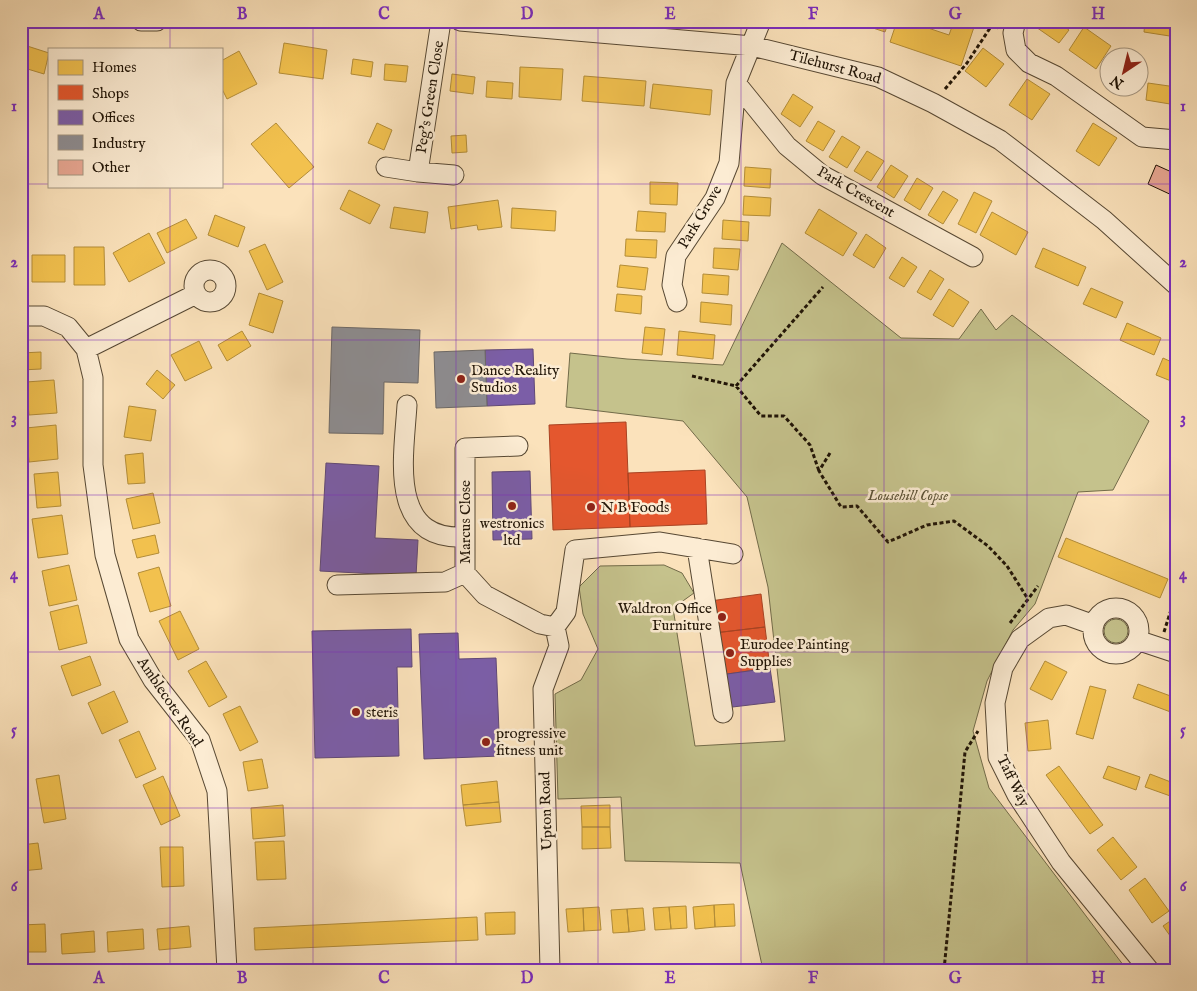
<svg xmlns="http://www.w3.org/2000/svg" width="1197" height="991" font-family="'IM FELL English',serif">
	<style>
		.green { fill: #c5c28c; stroke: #726b49 }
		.homes { fill: #f2c14e; stroke: #b38d38 }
		.shops { fill: #e4572e; stroke: #a94322 }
		.offices { fill: #7b5ea7; stroke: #604877 }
		.industry { fill: #8d8d92; stroke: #6c6968 }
		.building { fill: #e9a894; stroke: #201406 }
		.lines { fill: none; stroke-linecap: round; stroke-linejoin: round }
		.minor-casing { stroke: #574833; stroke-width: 21 }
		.path { stroke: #201406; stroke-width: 3; stroke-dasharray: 4 2.5; stroke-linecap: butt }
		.minor { stroke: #fcecd3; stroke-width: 19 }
		.grid { fill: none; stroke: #7b2cbf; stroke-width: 1; stroke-opacity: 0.55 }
		.poi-dot { fill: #8f2418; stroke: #fcecd3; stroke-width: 2 }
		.labels { text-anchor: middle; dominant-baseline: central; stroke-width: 5; stroke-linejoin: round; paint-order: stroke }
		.street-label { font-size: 15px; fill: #201406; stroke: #fcecd3 }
		.poi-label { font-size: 15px; fill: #201406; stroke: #fcecd3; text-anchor: start }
		.park-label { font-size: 15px; font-style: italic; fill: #5a5135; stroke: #fcecd3 }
		.neatline { fill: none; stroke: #7b2cbf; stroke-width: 2 }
		.grid-label { font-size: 16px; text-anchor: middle; font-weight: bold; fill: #7b2cbf }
	</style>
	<rect width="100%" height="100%" fill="#fbe2bb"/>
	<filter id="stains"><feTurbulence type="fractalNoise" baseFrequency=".004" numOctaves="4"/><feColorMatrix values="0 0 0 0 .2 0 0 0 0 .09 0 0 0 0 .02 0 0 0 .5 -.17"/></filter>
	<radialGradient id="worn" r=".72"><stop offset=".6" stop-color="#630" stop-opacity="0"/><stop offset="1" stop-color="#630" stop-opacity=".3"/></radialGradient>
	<!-- green -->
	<path class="green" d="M590 21H692L680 29Z
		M782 243 901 338 959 339 981 309 996 330 1012 315 1149 421 1113 490 1078 492 1035 604 1013 630 987 681 973 731 989 788 1127 970H763L740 863 625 861 621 797 558 799 555 694 581 680 598 649 583 614 579 587 600 566 664 565 682 573 694 593 673 608 695 746 785 741 768 587 747 497 683 421 566 407 570 353 627 359 723 365Z
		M1104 631a12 12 0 1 1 24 0a12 12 0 1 1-24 0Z"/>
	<!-- homes -->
	<path class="homes" d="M862 21H889L885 32 861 24Z
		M897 21H907L949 35 954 21H976L961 66 890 42Z
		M1036 21H1057L1069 30 1059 43 1033 25Z
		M1145 21H1176V37L1144 32Z
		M1084 27 1111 46 1096 69 1069 50Z
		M284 43 327 50 323 79 279 73Z
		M21 44 49 53 44 74 21 67Z
		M983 48 1004 64 986 87 965 71Z
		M239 51 257 84 227 99 221 87V61Z
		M353 59 373 62 371 77 351 74Z
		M385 64 408 66 406 82 384 80Z
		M520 67 563 69 561 100 519 97Z
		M452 74 475 77 473 94 450 91Z
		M584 76 646 81 644 106 582 101Z
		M1027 79 1050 94 1032 120 1009 105Z
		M487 81 513 83 512 99 486 97Z
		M1148 83 1176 87V105L1146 100Z
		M653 84 712 90 710 115 650 108Z
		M793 94 813 107 800 127 781 114Z
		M818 121 835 131 823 151 806 141Z
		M276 123 314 167 289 188 251 144Z
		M377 123 392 130 384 150 368 143Z
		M1093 123 1117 138 1099 166 1076 151Z
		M466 135 467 152 452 153 451 136Z
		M842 136 860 147 847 168 829 157Z
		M867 151 884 161 871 181 854 171Z
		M891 165 908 176 894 198 877 187Z
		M745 167 771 169 770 188 744 186Z
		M917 178 933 188 920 210 904 200Z
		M650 182 678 183 677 205 650 204Z
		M349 190 380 205 370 224 340 209Z
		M943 191 958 200 943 224 928 215Z
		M974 192 992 201 976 233 958 224Z
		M744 196 771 198 770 216 743 215Z
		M498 200 502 227 478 230 477 225 451 229 448 207Z
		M394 207 428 212 425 233 390 228Z
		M512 208 556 211 555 231 511 228Z
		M819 209 857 233 843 256 805 233Z
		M638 211 666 213 665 232 636 231Z
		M992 212 1028 232 1016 255 980 235Z
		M215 215 245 227 238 247 208 235Z
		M186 219 197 238 167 253 157 233Z
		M723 220 749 222 748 241 722 239Z
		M149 233 165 263 129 282 113 253Z
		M866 234 886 248 874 268 853 255Z
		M626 239 657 240 656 258 625 256Z
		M265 244 283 282 267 290 249 251Z
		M74 247H104L105 285H74Z
		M714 248 740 249 738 270 713 268Z
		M1043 248 1086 267 1078 286 1035 267Z
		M32 255H65V282H32Z
		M21 257H27L28 285 21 286Z
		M902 257 917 267 904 287 889 278Z
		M620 265 648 268 645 290 617 287Z
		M930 270 944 279 931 300 917 292Z
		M703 274 729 276 728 295 702 293Z
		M1091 288 1123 302 1116 318 1083 304Z
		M949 289 969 302 953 327 933 315Z
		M259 293 283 301 273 333 249 325Z
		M617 294 642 296 641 314 615 311Z
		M701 302 732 305 731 325 700 322Z
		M1127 323 1161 338 1154 355 1120 340Z
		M645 327 665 329 662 355 642 353Z
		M242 331 251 346 227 361 218 345Z
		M679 331 715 335 713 359 677 355Z
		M199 341 212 368 185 381 171 355Z
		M41 352V369L21 370V353Z
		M1163 358 1176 364V383L1156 375Z
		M157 370 175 385 163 399 146 384Z
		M54 380 57 413 29 415 26 382Z
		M129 406 156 410 151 441 124 437Z
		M56 425 58 459 29 462 26 428Z
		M143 453 145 483 128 484 125 455Z
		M58 472 61 506 37 508 34 474Z
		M153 493 160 523 133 529 126 499Z
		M62 515 68 554 38 558 32 519Z
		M155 535 159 553 137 558 132 540Z
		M1066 538 1168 579 1160 598 1058 557Z
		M69 565 77 600 49 606 42 571Z
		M159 567 171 606 150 612 138 573Z
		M78 605 87 643 59 650 50 612Z
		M180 611 199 649 178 660 159 621Z
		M90 656 101 685 72 696 61 666Z
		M206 661 227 697 209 707 188 671Z
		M1045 661 1067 672 1052 700 1030 689Z
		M1138 684 1176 698V714L1133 698Z
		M1090 686 1106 690 1093 739 1076 734Z
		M114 691 128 722 102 734 88 703Z
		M240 706 258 742 240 751 223 714Z
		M1048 720 1051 749 1028 751 1025 723Z
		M139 731 156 769 136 778 119 740Z
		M262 759 268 788 248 791 243 762Z
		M1059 766 1103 825 1090 834 1046 775Z
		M1108 766 1140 777 1136 790 1103 778Z
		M1150 774 1176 784V798L1145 787Z
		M59 775 66 819 44 823 36 779Z
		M163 776 180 816 161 825 143 785Z
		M497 781 499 802 463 805 461 785Z
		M499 802 501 822 466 826 463 805Z
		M283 805 285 836 253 839 251 808Z
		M610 805V827H582L581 806Z
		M582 827H610L611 848 582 849Z
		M1113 837 1137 867 1121 880 1097 850Z
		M284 841 286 879 257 880 255 842Z
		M38 843 42 869 21 871V845Z
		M160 847H183L184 886 162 887Z
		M1145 878 1169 911 1152 923 1129 890Z
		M734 904 735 926 715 927 714 905Z
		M714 905 715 927 695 929 693 907Z
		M686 906 687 928 671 929 669 907Z
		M599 907 601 930 584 931 583 908Z
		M669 907 671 929 655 930 653 908Z
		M583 908 584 931 568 932 566 909Z
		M643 908 645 930 629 932 627 909Z
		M627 909 629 932 613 933 611 910Z
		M515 912V934L486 935 485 913Z
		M477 917 478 940 255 950 254 928Z
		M1176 917V944L1163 926Z
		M45 924 46 952H21V925Z
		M189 926 191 947 159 950 157 929Z
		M143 929 144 949 108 952 107 932Z
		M94 931 95 952 62 954 61 934Z"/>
	<!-- shops -->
	<path class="shops" d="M626 422 630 527 553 530 549 425Z
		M705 470 707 524 630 527 628 473Z
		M761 594 765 627 714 633 710 601Z
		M765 627 770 668 720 675 714 633Z"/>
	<!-- offices -->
	<path class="offices" d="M533 349 535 404 487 406 485 350Z
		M326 463 379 466 375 538 418 540 416 576 320 571Z
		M530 471 532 539 493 540 492 472Z
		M411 629 412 667H397L399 756 315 758 312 631Z
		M458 633 459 659 496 658 500 756 424 759 419 634Z
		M770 668 775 702 724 708 720 675Z"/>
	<!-- industry -->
	<path class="industry" d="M332 327 420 330 418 383 384 382 383 434 329 433Z
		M485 350 487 406 436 408 434 352Z"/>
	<!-- building -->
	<path class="building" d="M1156 165 1176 174V197L1148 184Z"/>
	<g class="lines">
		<defs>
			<path id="minor" d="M141 21H157
				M441 21 418 172 454 175
				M460 21 752 46 878 77 933 103 1000 140 1104 220 1176 285
				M1016 21 1013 33 1016 50 1029 63 1056 76 1142 137 1176 140
				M736 83 787 146 822 175 973 257
				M386 167 418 172
				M194 286a16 16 0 1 1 32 0a16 16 0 1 1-32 0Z
				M677 302 672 285 676 256 715 198 729 163 736 83 761 21
				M21 316H44L68 327 86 349 93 378V465L105 555 129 639 153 680 200 740 217 791 227 970
				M86 349 196 294
				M407 405C404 456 387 541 465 537
				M518 446 465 448V573L485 595 540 624 555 627
				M697 548 723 713
				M337 585 445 582 465 573
				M1093 631a23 23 0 1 1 46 0a23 23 0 1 1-46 0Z
				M1094 625 1066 615 1049 618 1020 639 1003 668 995 703 998 757 1017 795 1061 862 1149 970
				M1137 640 1176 653
				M550 970 543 689 559 646 555 627 566 612 575 550 660 542 733 554"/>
		</defs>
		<!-- minor casing -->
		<use href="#minor" class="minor-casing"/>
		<!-- path -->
		<path class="path" d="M945 89 967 63 992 25 998 28
			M692 376 736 386 761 416H784L810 445 819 471
			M736 386 823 287
			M830 453 819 471 841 507 857 506 888 542 927 525 954 521 988 546 1007 566 1028 599
			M1010 623 1038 586
			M1164 632 1176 594
			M944 970 965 752 978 731"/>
		<!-- minor -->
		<use href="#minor" class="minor"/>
	</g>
	<!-- grid -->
	<path class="grid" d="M170 21V49M313 21V970M456 21V970M598 21V970M741 21V970M884 21V970M1027 21V970M21 184H49M221 184H1176M170 186V970M21 340H1176M21 495H1176M21 652H1176M21 808H1176"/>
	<!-- markers -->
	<g class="poi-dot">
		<circle cx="461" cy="379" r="5"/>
		<circle cx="512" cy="506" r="5"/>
		<circle cx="591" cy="507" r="5"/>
		<circle cx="722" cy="617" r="5"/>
		<circle cx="730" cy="653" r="5"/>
		<circle cx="356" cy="712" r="5"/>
		<circle cx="486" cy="742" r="5"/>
	</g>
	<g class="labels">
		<!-- street labels -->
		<g class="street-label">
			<text transform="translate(835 67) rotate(15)">Tilehurst Road</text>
			<text transform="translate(430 97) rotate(-81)">Peg's Green Close</text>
			<text transform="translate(856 192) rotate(30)">Park Crescent</text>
			<text transform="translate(700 217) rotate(-59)">Park Grove</text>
			<text transform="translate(465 522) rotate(-90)">Marcus Close</text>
			<text transform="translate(170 702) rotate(56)">Amblecote Road</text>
			<text transform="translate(1013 781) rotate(64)">Taff Way</text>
			<text transform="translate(546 811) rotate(-92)">Upton Road</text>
		</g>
		<!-- poi labels -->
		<g class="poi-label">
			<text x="471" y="370">Dance Reality<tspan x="471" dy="17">Studios</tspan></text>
			<text x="601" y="507">N B Foods</text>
			<text x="512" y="523" text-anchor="middle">westronics<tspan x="512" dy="17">ltd</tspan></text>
			<text x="712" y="608" text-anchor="end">Waldron Office<tspan x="712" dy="17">Furniture</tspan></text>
			<text x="740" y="644">Eurodee Painting<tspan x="740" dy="17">Supplies</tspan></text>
			<text x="366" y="712">steris</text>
			<text x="496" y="733">progressive<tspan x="496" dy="17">fitness unit</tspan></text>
		</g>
		<!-- park labels -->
		<g class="park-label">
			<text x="908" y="495">Lousehill Copse</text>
		</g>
	</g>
	<!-- margin -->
	<rect width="1197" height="991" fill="none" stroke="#fbe2bb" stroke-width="55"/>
	<!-- legend -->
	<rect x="48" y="48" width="175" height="140" fill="#fcecd3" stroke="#a49681"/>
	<rect x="58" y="60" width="25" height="15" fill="#f2c14e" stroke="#a49681"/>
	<text x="92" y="72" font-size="15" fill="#201406">Homes</text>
	<rect x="58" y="85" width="25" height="15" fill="#e4572e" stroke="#a49681"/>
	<text x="92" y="98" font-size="15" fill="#201406">Shops</text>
	<rect x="58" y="110" width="25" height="15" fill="#7b5ea7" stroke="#a49681"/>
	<text x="92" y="122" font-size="15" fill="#201406">Offices</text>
	<rect x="58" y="135" width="25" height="15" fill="#8d8d92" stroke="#a49681"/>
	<text x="92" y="148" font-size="15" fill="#201406">Industry</text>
	<rect x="58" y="160" width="25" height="15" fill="#e9a894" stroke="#a49681"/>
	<text x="92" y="172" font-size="15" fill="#201406">Other</text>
	<!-- north arrow -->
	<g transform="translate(1124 72) rotate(215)"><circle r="24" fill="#fcecd3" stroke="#a49681"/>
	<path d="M0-4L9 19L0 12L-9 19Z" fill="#8f2418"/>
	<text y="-8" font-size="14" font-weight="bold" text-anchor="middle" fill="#201406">N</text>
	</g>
	<rect x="28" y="28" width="1142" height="936" class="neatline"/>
	<g class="grid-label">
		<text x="99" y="19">A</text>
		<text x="242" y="19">B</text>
		<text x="384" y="19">C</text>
		<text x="527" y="19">D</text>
		<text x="670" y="19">E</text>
		<text x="813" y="19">F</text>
		<text x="955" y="19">G</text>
		<text x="1098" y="19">H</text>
		<text x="14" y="111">1</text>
		<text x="1183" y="111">1</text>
		<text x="14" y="267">2</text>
		<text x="1183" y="267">2</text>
		<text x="14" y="423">3</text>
		<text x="1183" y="423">3</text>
		<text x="14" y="579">4</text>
		<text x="1183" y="579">4</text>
		<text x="14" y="735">5</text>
		<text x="1183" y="735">5</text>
		<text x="14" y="891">6</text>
		<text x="1183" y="891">6</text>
		<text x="99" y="983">A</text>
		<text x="242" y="983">B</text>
		<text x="384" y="983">C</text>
		<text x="527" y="983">D</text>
		<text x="670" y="983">E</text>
		<text x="813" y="983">F</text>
		<text x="955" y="983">G</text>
		<text x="1098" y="983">H</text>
	</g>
	<rect width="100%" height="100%" filter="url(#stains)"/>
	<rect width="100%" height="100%" fill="url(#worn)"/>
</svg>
